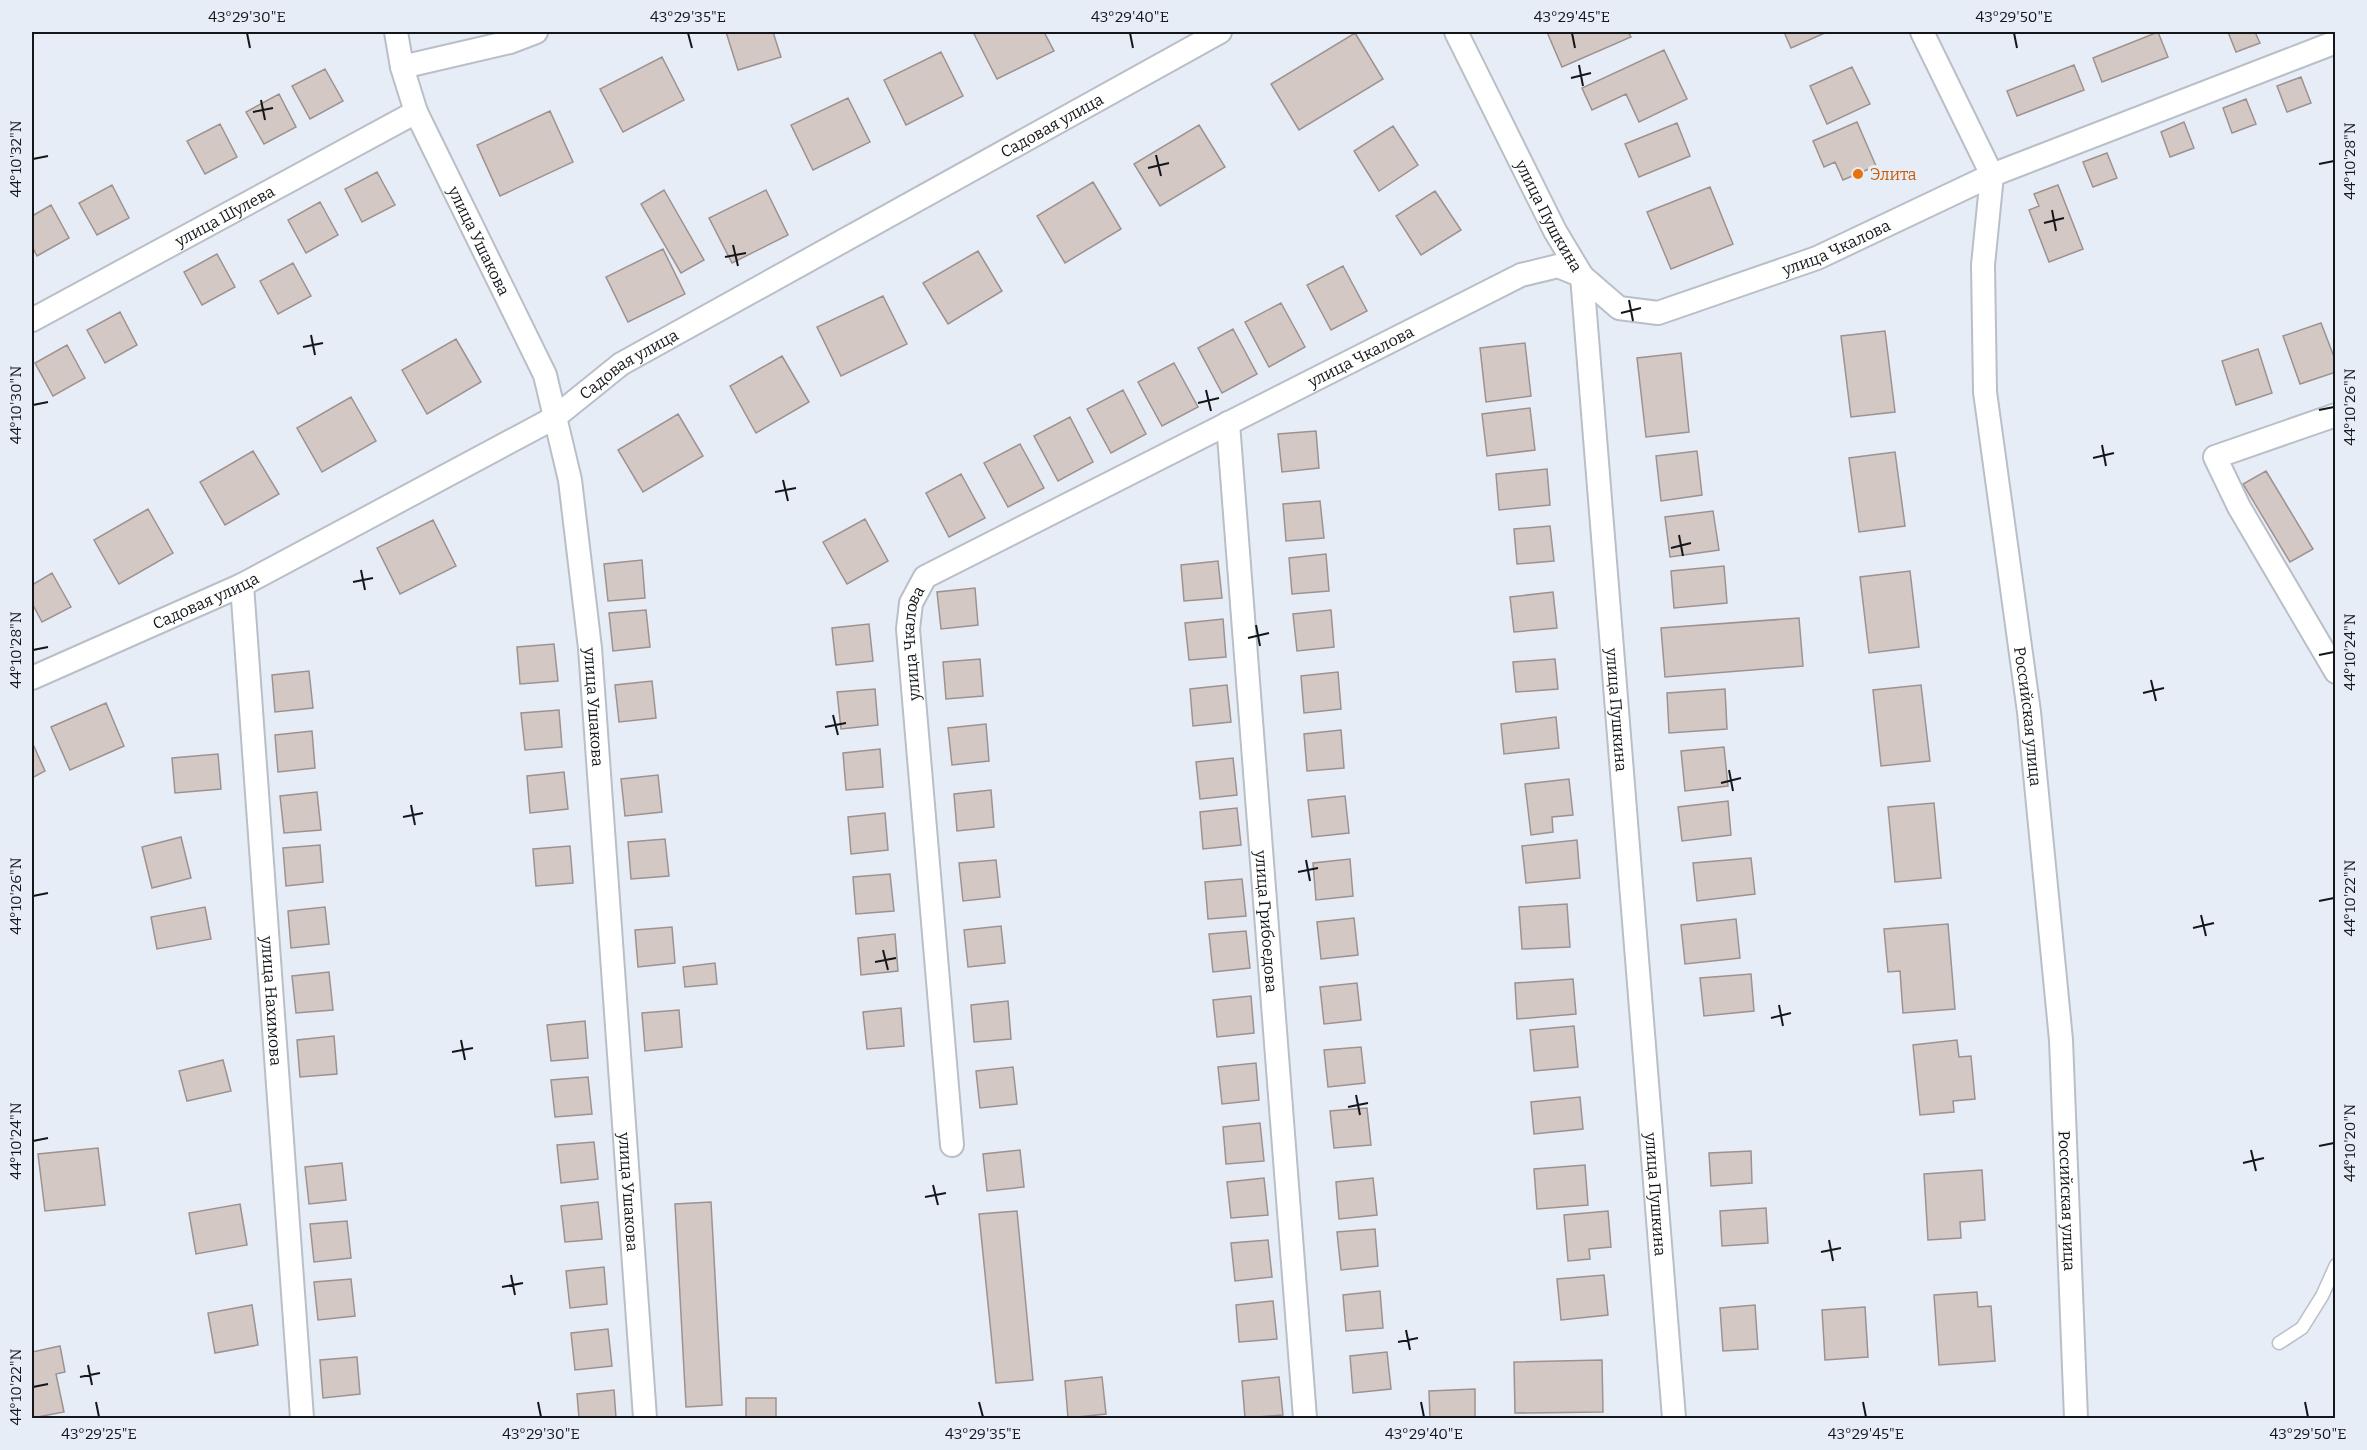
<svg xmlns="http://www.w3.org/2000/svg" width="2367" height="1450" font-family="Bitter,serif">
	<style>
		.building { fill: #d4c8c5; stroke: #9d928f; stroke-width: 1.5 }
		.lines { fill: none; stroke-linecap: round; stroke-linejoin: round }
		.service-casing { stroke: #b9bfc7; stroke-width: 15 }
		.minor-casing { stroke: #b9bfc7; stroke-width: 26 }
		.service { stroke: #fff; stroke-width: 12 }
		.minor { stroke: #fff; stroke-width: 22 }
		.ticks { fill: none; stroke: #141619; stroke-width: 2 }
		.food-dot { fill: #e8710a; stroke: #e7edf6; stroke-width: 2 }
		.labels { text-anchor: middle; dominant-baseline: central; stroke-width: 6; stroke-linejoin: round; paint-order: stroke }
		.street-label { font-size: 16px; fill: #141619; stroke: #e7edf6 }
		.food-label { font-size: 16px; fill: #c56008; stroke: #e7edf6; text-anchor: start }
		.neatline { fill: none; stroke: #141619; stroke-width: 2 }
		.ticks-label { font-size: 15px; text-anchor: middle; fill: #141619 }
	</style>
	<rect width="100%" height="100%" fill="#e7edf6"/>
	<!-- building -->
	<path class="building" d="M726 32H773L781 57 738 70Z
		M979 32H1044L1054 51 997 79 974 34Z
		M1547 32H1628L1631 37 1562 67Z
		M1784 32H1827L1791 48Z
		M2158 32 2168 57 2102 82 2093 58Z
		M2228 32H2255L2260 43 2236 52Z
		M1355 33 1383 79 1299 130 1271 84Z
		M1664 50 1687 99 1639 122 1626 94 1592 110 1582 88Z
		M941 52 963 96 906 125 884 80Z
		M662 57 684 100 623 132 600 89Z
		M2074 65 2084 90 2017 116 2007 91Z
		M1852 67 1870 104 1827 124 1810 86Z
		M325 69 343 101 310 119 292 86Z
		M2301 77 2311 103 2287 112 2277 86Z
		M279 94 296 127 264 144 246 112Z
		M848 98 870 142 813 170 791 125Z
		M2246 99 2256 124 2232 133 2223 108Z
		M550 111 573 162 500 196 477 145Z
		M1857 122 1876 166 1843 180 1835 162 1824 167 1813 141Z
		M2184 122 2194 148 2170 157 2161 132Z
		M1677 123 1690 156 1639 177 1625 144Z
		M220 124 237 157 205 174 187 141Z
		M1199 125 1225 167 1160 206 1134 164Z
		M1393 126 1418 165 1379 191 1354 151Z
		M2107 153 2117 178 2093 187 2083 162Z
		M377 172 395 205 362 222 345 189Z
		M1093 182 1121 229 1065 263 1037 216Z
		M112 185 129 218 97 235 79 203Z
		M2058 185 2083 249 2049 262 2029 210 2039 206 2034 194Z
		M1710 187 1733 244 1671 269 1647 212Z
		M664 190 704 260 681 273 641 204Z
		M766 190 788 235 732 263 709 218Z
		M1435 191 1461 230 1421 255 1396 216Z
		M320 202 338 235 306 253 288 220Z
		M51 205 69 238 37 256 32 246V216Z
		M663 249 685 294 628 322 606 277Z
		M978 251 1002 291 948 324 923 283Z
		M217 254 235 287 202 305 184 272Z
		M293 263 311 296 278 314 260 281Z
		M1343 266 1367 311 1331 330 1307 285Z
		M883 296 907 344 841 376 817 327Z
		M1281 303 1305 347 1269 367 1245 322Z
		M120 312 137 345 105 363 87 330Z
		M2321 323 2336 362V372L2300 384 2283 336Z
		M1233 329 1257 374 1222 393 1198 348Z
		M1885 331 1895 412 1851 417 1841 336Z
		M456 339 481 382 427 414 402 370Z
		M1525 343 1531 396 1486 402 1480 348Z
		M67 345 85 378 53 396 35 363Z
		M2258 349 2272 393 2236 405 2222 361Z
		M1681 353 1689 432 1646 437 1637 358Z
		M782 356 809 402 756 433 730 386Z
		M1174 363 1198 407 1162 426 1138 382Z
		M1123 390 1146 434 1111 453 1087 409Z
		M351 397 376 441 322 472 297 428Z
		M1530 408 1535 450 1487 456 1482 414Z
		M678 414 703 456 643 492 618 450Z
		M1070 417 1093 462 1058 481 1034 436Z
		M1316 431 1319 468 1282 472 1278 434Z
		M1020 444 1044 488 1008 507 984 463Z
		M253 451 279 494 225 525 200 482Z
		M1697 451 1702 495 1661 501 1656 456Z
		M1895 452 1905 526 1859 532 1849 458Z
		M1547 469 1550 505 1499 510 1496 474Z
		M2266 471 2313 549 2290 562 2243 484Z
		M961 474 985 518 949 537 926 493Z
		M1320 501 1324 538 1286 541 1283 504Z
		M148 509 173 553 119 584 94 540Z
		M1713 511 1719 550 1670 557 1665 517Z
		M865 519 888 561 847 584 823 542Z
		M433 520 456 566 400 594 377 548Z
		M1550 526 1554 561 1517 564 1514 529Z
		M1326 554 1329 591 1292 594 1289 558Z
		M642 560 645 598 608 601 604 564Z
		M1218 561 1222 598 1184 601 1181 565Z
		M1724 566 1727 603 1674 608 1671 571Z
		M1910 571 1919 647 1869 653 1860 577Z
		M52 573 71 607 42 622 32 603V585Z
		M975 588 978 625 941 629 937 592Z
		M1553 592 1557 628 1514 632 1510 597Z
		M646 610 650 647 613 651 609 613Z
		M1331 610 1334 647 1297 651 1293 614Z
		M1799 618 1803 666 1665 677 1661 628Z
		M1223 619 1226 657 1189 660 1185 623Z
		M869 624 873 661 836 665 832 628Z
		M554 644 558 681 520 684 517 647Z
		M980 659 983 696 946 699 943 662Z
		M1555 659 1558 689 1516 692 1513 662Z
		M309 671 313 708 275 712 272 675Z
		M1338 672 1341 709 1304 713 1301 676Z
		M652 681 656 718 619 722 615 685Z
		M1227 685 1231 722 1193 726 1190 689Z
		M1921 685 1930 761 1881 766 1873 690Z
		M875 689 878 725 841 729 837 692Z
		M1725 689 1727 729 1669 733 1667 693Z
		M106 703 124 746 70 770 51 727Z
		M559 710 562 747 525 750 521 713Z
		M1556 717 1559 748 1504 754 1501 724Z
		M986 724 989 761 952 765 948 728Z
		M1341 730 1344 768 1307 771 1304 734Z
		M312 731 315 768 278 772 275 735Z
		M32 742 45 771 32 778Z
		M1724 747 1728 786 1685 791 1681 751Z
		M880 749 883 787 846 790 843 753Z
		M218 754 221 789 175 793 172 758Z
		M1233 758 1237 795 1200 799 1196 762Z
		M564 772 568 809 530 813 527 776Z
		M658 775 662 812 625 816 621 779Z
		M1569 779 1573 815 1552 817 1553 832 1531 835 1525 784Z
		M991 790 994 827 957 831 954 794Z
		M317 792 321 830 284 833 280 796Z
		M1345 796 1349 833 1312 837 1308 800Z
		M1728 801 1731 835 1682 841 1678 807Z
		M1934 803 1941 878 1895 882 1888 807Z
		M1237 808 1241 845 1203 849 1200 812Z
		M885 813 888 850 851 854 848 817Z
		M181 837 191 878 152 888 142 847Z
		M665 839 669 876 631 879 628 842Z
		M1577 840 1580 878 1526 883 1522 846Z
		M320 845 323 882 286 886 283 848Z
		M570 846 573 883 536 886 533 849Z
		M1751 858 1755 894 1697 901 1693 863Z
		M1350 859 1353 896 1316 900 1313 863Z
		M996 860 1000 897 963 901 959 863Z
		M890 874 894 911 856 914 853 877Z
		M1242 879 1246 916 1208 919 1205 882Z
		M1567 904 1570 947 1522 949 1519 907Z
		M205 907 211 939 157 949 151 917Z
		M325 907 329 944 291 948 288 911Z
		M1354 918 1358 955 1321 959 1317 922Z
		M1736 919 1740 958 1685 964 1681 925Z
		M1948 924 1955 1009 1903 1013 1900 971 1888 972 1884 929Z
		M1001 926 1005 963 968 967 964 930Z
		M672 927 675 963 638 967 635 930Z
		M1246 931 1250 968 1213 972 1209 934Z
		M895 934 898 971 861 975 858 938Z
		M715 963 717 984 685 987 683 967Z
		M329 972 333 1010 296 1013 292 976Z
		M1751 974 1754 1011 1704 1016 1700 978Z
		M1573 979 1576 1014 1517 1019 1515 983Z
		M1357 983 1361 1020 1324 1024 1320 987Z
		M1251 996 1254 1033 1217 1037 1213 1000Z
		M1008 1001 1011 1039 974 1042 971 1005Z
		M901 1008 904 1046 867 1049 863 1012Z
		M679 1010 682 1047 645 1051 642 1013Z
		M585 1021 588 1058 551 1061 547 1025Z
		M1574 1026 1578 1067 1534 1071 1530 1030Z
		M334 1036 337 1074 300 1077 297 1040Z
		M1957 1040 1959 1057 1971 1056 1975 1099 1953 1101 1954 1112 1920 1115 1913 1045Z
		M1361 1047 1365 1083 1328 1087 1324 1050Z
		M223 1060 231 1091 187 1101 179 1071Z
		M1256 1063 1259 1100 1222 1104 1218 1067Z
		M1013 1067 1017 1104 980 1108 976 1071Z
		M588 1077 592 1114 555 1117 551 1080Z
		M1580 1097 1583 1129 1534 1134 1531 1102Z
		M1367 1108 1371 1145 1334 1148 1330 1111Z
		M1260 1123 1264 1161 1226 1164 1223 1127Z
		M594 1142 598 1179 561 1183 557 1145Z
		M98 1148 105 1205 45 1211 38 1154Z
		M1020 1150 1024 1187 987 1191 983 1154Z
		M1751 1151 1752 1183 1711 1186 1709 1153Z
		M342 1163 346 1200 309 1204 305 1167Z
		M1585 1165 1588 1205 1537 1209 1534 1169Z
		M1982 1170 1985 1220 1960 1222 1961 1238 1928 1240 1924 1174Z
		M1264 1178 1268 1215 1231 1218 1227 1182Z
		M1373 1178 1377 1215 1339 1219 1336 1182Z
		M598 1202 602 1239 565 1242 561 1206Z
		M711 1202 722 1405 686 1407 675 1204Z
		M240 1204 247 1245 196 1254 189 1213Z
		M1766 1208 1768 1243 1722 1246 1720 1211Z
		M1017 1211 1033 1380 996 1383 979 1214Z
		M1608 1211 1611 1247 1589 1249 1590 1259 1568 1261 1564 1215Z
		M347 1221 351 1258 314 1262 310 1224Z
		M1375 1229 1378 1266 1341 1270 1337 1232Z
		M1268 1240 1272 1277 1235 1281 1231 1243Z
		M604 1267 607 1304 570 1308 566 1271Z
		M1604 1275 1608 1315 1561 1320 1557 1279Z
		M351 1279 355 1316 318 1320 314 1282Z
		M1380 1291 1383 1328 1346 1331 1343 1295Z
		M1977 1292 1978 1307 1991 1306 1995 1361 1939 1365 1934 1295Z
		M1273 1301 1277 1339 1239 1342 1236 1305Z
		M252 1305 258 1345 215 1353 208 1313Z
		M1755 1305 1758 1349 1723 1351 1720 1308Z
		M1865 1307 1868 1357 1825 1360 1822 1310Z
		M608 1329 612 1366 575 1370 571 1333Z
		M60 1346 65 1372 56 1374 64 1412 32 1418V1352Z
		M1387 1352 1391 1389 1353 1393 1350 1356Z
		M357 1357 360 1394 323 1398 320 1360Z
		M1602 1360 1603 1412 1515 1413 1514 1362Z
		M1102 1377 1106 1414 1068 1418 1065 1381Z
		M1279 1377 1283 1415 1245 1418 1242 1381Z
		M1475 1389V1417L1430 1418 1429 1391Z
		M614 1390 616 1418H579L577 1394Z
		M746 1398H776V1418H746Z"/>
	<g class="lines">
		<defs>
			<path id="service" d="M2279 1343 2302 1328 2322 1296 2336 1265"/>
			<g id="minor">
				<path id="s1" d="M396 32 402 67 416 112 545 375 570 480 590 648 645 1418"/>
				<path id="s2" d="M1456 32 1555 231 1582 276 1674 1418"/>
				<path id="s3" d="M1922 32 1992 175 1983 265 1985 392 2029 712 2061 1040 2076 1418"/>
				<path d="M402 67 510 42 536 32"/>
				<path id="s4" d="M32 320 416 112"/>
				<path d="M2336 415 2215 457 2239 507 2336 672"/>
				<path id="s5" d="M1228 423 1305 1418"/>
				<path id="s6" d="M242 585 302 1418"/>
				<path id="s7" d="M32 678 242 585 554 418 621 364 1220 32"/>
				<path id="s8" d="M952 1145 908 629 911 603 925 577 1521 275 1558 266 1582 276 1619 308 1658 313 1817 258 1992 175 2336 42"/>
			</g>
		</defs>
		<!-- service casing -->
		<use href="#service" class="service-casing"/>
		<!-- minor casing -->
		<use href="#minor" class="minor-casing"/>
		<!-- service -->
		<use href="#service" class="service"/>
		<!-- minor -->
		<use href="#minor" class="minor"/>
	</g>
	<!-- ticks -->
	<path class="ticks" d="M247 33 250 48M688 33 692 48M1130 33 1133 48M1572 33 1575 48M2014 33 2017 48M1579 65 1583 86M1571 78 1591 73M261 100 265 120M253 112 273 108M1156 155 1161 176M33 159 48 156M2319 164 2334 161M1148 168 1169 163M2052 210 2056 231M2044 223 2064 218M733 245 738 266M725 257 746 253M1629 300 1633 321M1621 313 1641 308M311 335 315 355M303 347 323 343M1206 390 1211 411M1198 403 1219 398M33 405 48 402M2319 410 2334 407M2102 445 2106 466M2093 458 2114 453M783 480 788 501M775 492 796 488M1679 535 1683 556M1671 548 1691 543M361 570 365 590M353 582 373 578M1256 625 1260 646M1248 638 1269 633M33 650 48 647M2319 655 2334 652M2151 680 2156 701M2143 693 2164 688M833 715 838 735M825 727 846 723M1729 770 1733 791M1721 783 1741 778M411 805 415 825M403 817 423 813M1306 860 1310 881M1298 872 1318 868M33 896 48 893M2319 901 2334 898M2201 915 2206 936M2193 928 2214 923M883 950 888 970M875 962 896 958M1779 1005 1783 1026M1771 1018 1791 1013M461 1040 465 1060M452 1052 473 1048M1356 1095 1360 1115M1348 1107 1368 1103M33 1141 48 1138M2319 1146 2334 1143M2251 1150 2256 1171M2243 1163 2264 1158M933 1185 938 1205M925 1197 946 1193M1829 1240 1833 1261M1821 1252 1841 1248M511 1275 515 1295M502 1287 523 1283M1406 1330 1410 1350M1398 1342 1418 1338M88 1365 92 1385M80 1377 100 1373M33 1387 48 1384M96 1402 99 1417M538 1402 541 1417M979 1402 983 1417M1421 1402 1424 1417M1863 1402 1866 1417M2305 1402 2308 1417"/>
	<!-- markers -->
	<circle class="food-dot" cx="1858" cy="174" r="6"/>
	<g class="labels">
		<!-- street labels -->
		<g class="street-label">
			<text stroke="none"><textPath href="#s7" startOffset="1162">Садовая улица</textPath></text>
			<text stroke="none"><textPath href="#s4" startOffset="219">улица Шулева</textPath></text>
			<text stroke="none"><textPath href="#s2" startOffset="206">улица Пушкина</textPath></text>
			<text stroke="none"><textPath href="#s1" startOffset="226">улица Ушакова</textPath></text>
			<text stroke="none"><textPath href="#s8" startOffset="1584">улица Чкалова</textPath></text>
			<text stroke="none"><textPath href="#s8" startOffset="1062">улица Чкалова</textPath></text>
			<text stroke="none"><textPath href="#s7" startOffset="676">Садовая улица</textPath></text>
			<text stroke="none"><textPath href="#s7" startOffset="190">Садовая улица</textPath></text>
			<text stroke="none"><textPath href="#s8" startOffset="504">улица Чкалова</textPath></text>
			<text stroke="none"><textPath href="#s1" startOffset="712">улица Ушакова</textPath></text>
			<text stroke="none"><textPath href="#s2" startOffset="710">улица Пушкина</textPath></text>
			<text stroke="none"><textPath href="#s3" startOffset="704">Российская улица</textPath></text>
			<text stroke="none"><textPath href="#s5" startOffset="500">улица Грибоедова</textPath></text>
			<text stroke="none"><textPath href="#s6" startOffset="417">улица Нахимова</textPath></text>
			<text stroke="none"><textPath href="#s1" startOffset="1198">улица Ушакова</textPath></text>
			<text stroke="none"><textPath href="#s2" startOffset="1196">улица Пушкина</textPath></text>
			<text stroke="none"><textPath href="#s3" startOffset="1190">Российская улица</textPath></text>
		</g>
		<!-- food labels -->
		<g class="food-label">
			<text x="1870" y="174">Элита</text>
		</g>
	</g>
	<!-- border -->
	<rect width="2367" height="1450" fill="none" stroke="#e7edf6" stroke-width="66"/>
	<rect x="33" y="33" width="2301" height="1384" class="neatline"/>
	<g class="ticks-label">
		<text x="247" y="22">43°29'30"E</text>
		<text x="688" y="22">43°29'35"E</text>
		<text x="1130" y="22">43°29'40"E</text>
		<text x="1572" y="22">43°29'45"E</text>
		<text x="2014" y="22">43°29'50"E</text>
		<text transform="translate(16 159) rotate(-90)" y="5">44°10'32"N</text>
		<text transform="translate(2350 161) rotate(-90)" y="5">44°10'28"N</text>
		<text transform="translate(16 405) rotate(-90)" y="5">44°10'30"N</text>
		<text transform="translate(2350 407) rotate(-90)" y="5">44°10'26"N</text>
		<text transform="translate(16 650) rotate(-90)" y="5">44°10'28"N</text>
		<text transform="translate(2350 652) rotate(-90)" y="5">44°10'24"N</text>
		<text transform="translate(16 896) rotate(-90)" y="5">44°10'26"N</text>
		<text transform="translate(2350 898) rotate(-90)" y="5">44°10'22"N</text>
		<text transform="translate(16 1141) rotate(-90)" y="5">44°10'24"N</text>
		<text transform="translate(2350 1143) rotate(-90)" y="5">44°10'20"N</text>
		<text transform="translate(16 1387) rotate(-90)" y="5">44°10'22"N</text>
		<text x="99" y="1439">43°29'25"E</text>
		<text x="541" y="1439">43°29'30"E</text>
		<text x="983" y="1439">43°29'35"E</text>
		<text x="1424" y="1439">43°29'40"E</text>
		<text x="1866" y="1439">43°29'45"E</text>
		<text x="2308" y="1439">43°29'50"E</text>
	</g>
</svg>
